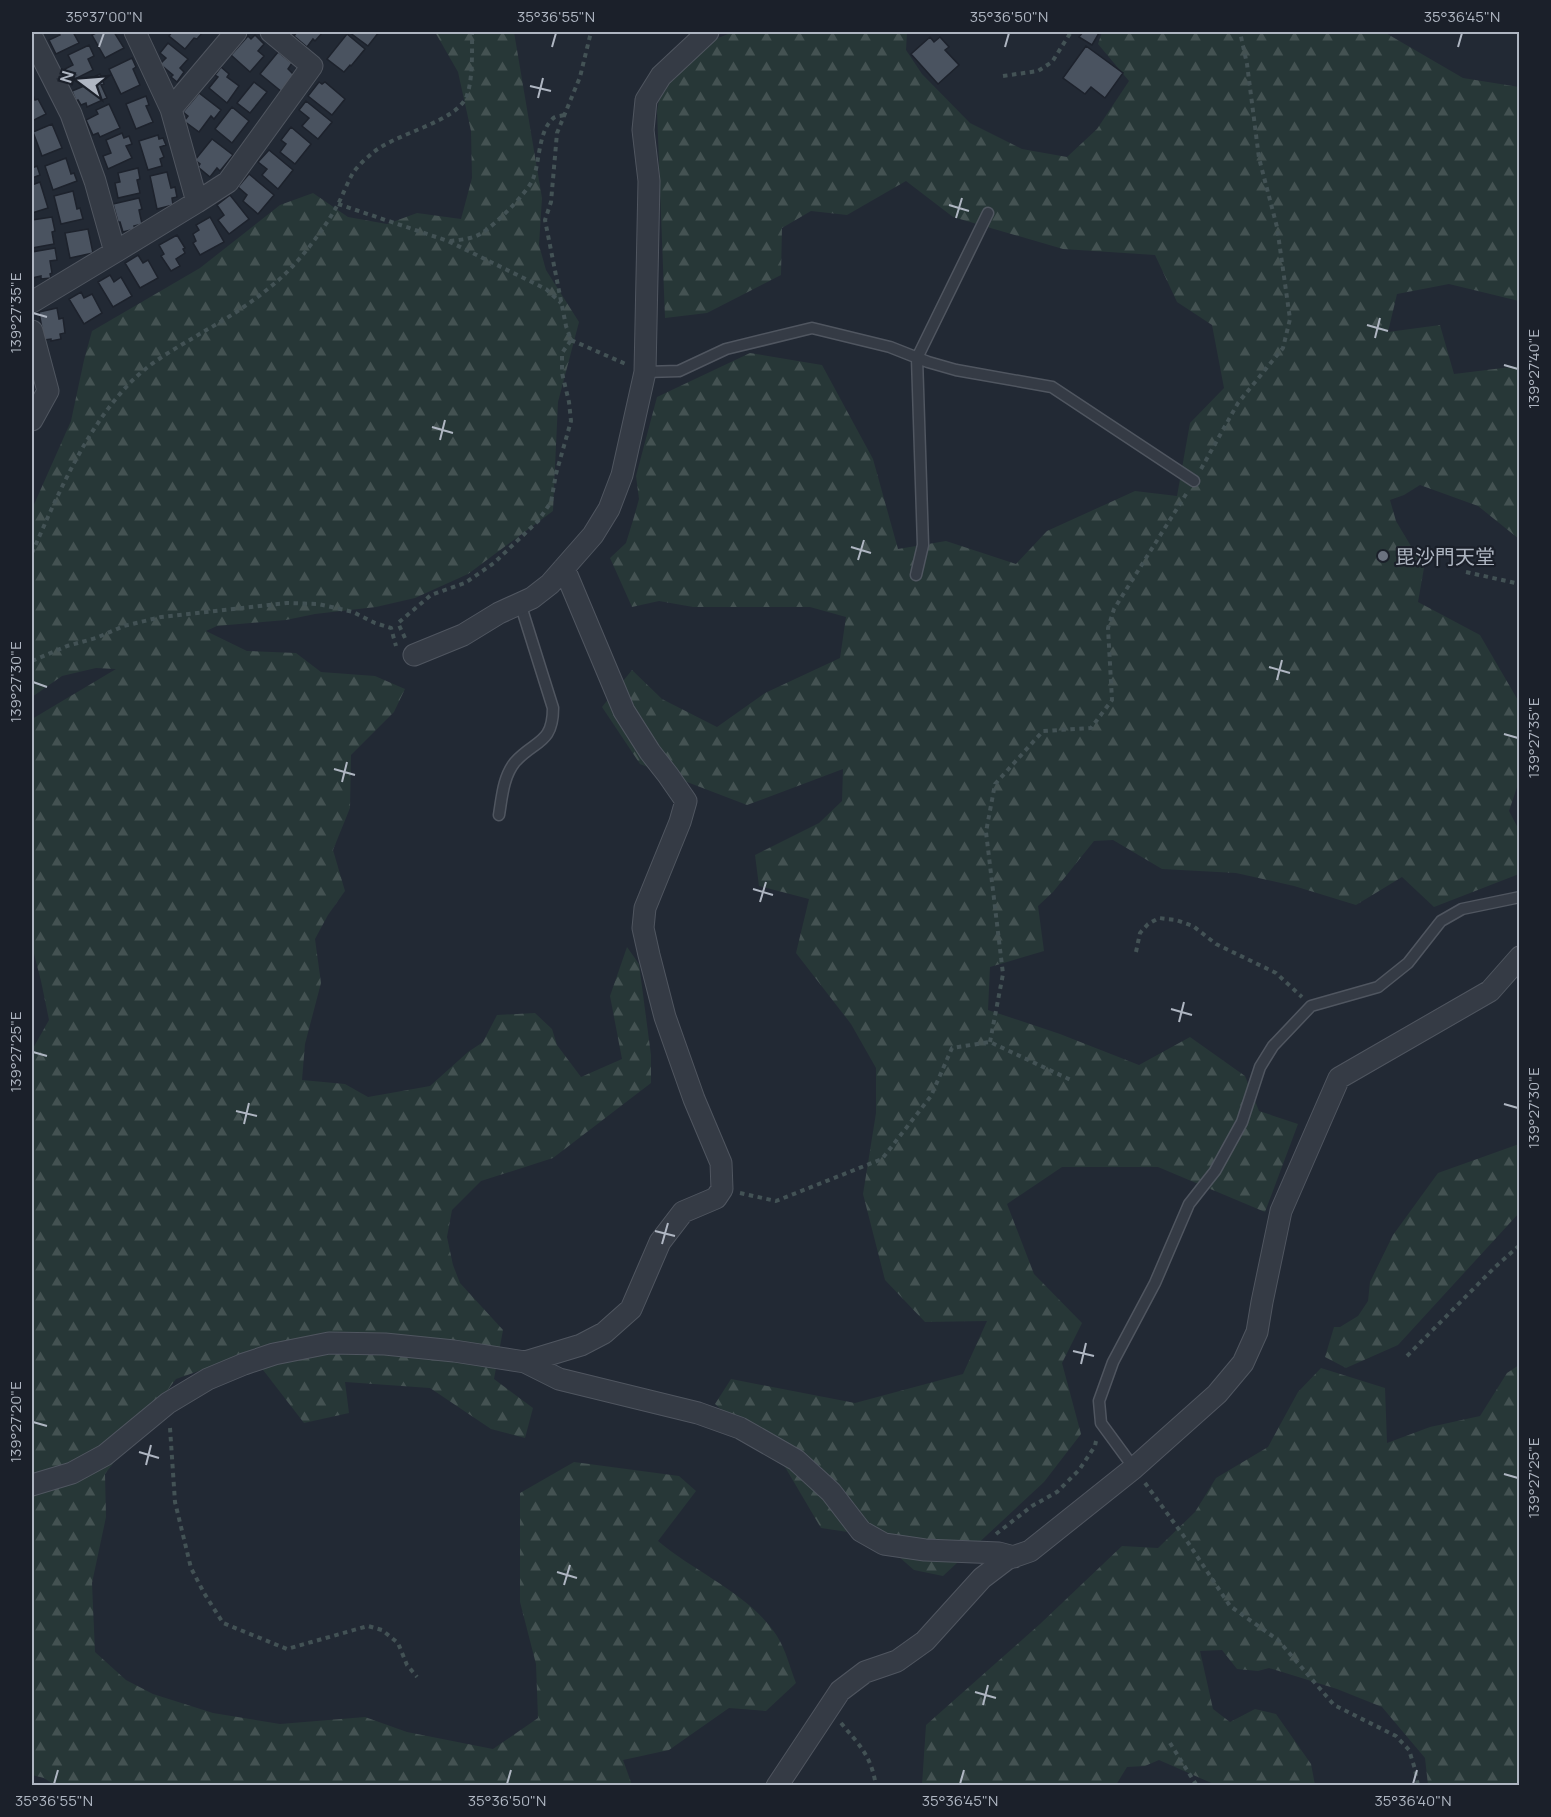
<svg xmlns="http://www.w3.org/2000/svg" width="1551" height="1817" font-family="Manrope,'Noto Sans JP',sans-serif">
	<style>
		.forest { fill: url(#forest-firs) }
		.building { fill: #4a5360; stroke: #1d222c; stroke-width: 1.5 }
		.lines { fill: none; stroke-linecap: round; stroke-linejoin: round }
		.lane-casing { stroke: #505660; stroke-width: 13 }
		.street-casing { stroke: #505660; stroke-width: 23 }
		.path { stroke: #435255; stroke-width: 4; stroke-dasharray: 4.5 4.5; stroke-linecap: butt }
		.lane { stroke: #353b45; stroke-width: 10 }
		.street { stroke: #353b45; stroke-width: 21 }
		.ticks { fill: none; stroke: #afb6c2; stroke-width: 2 }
		.worship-dot { fill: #6b7280; stroke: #1b202a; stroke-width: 2 }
		.labels { text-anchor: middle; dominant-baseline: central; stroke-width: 4.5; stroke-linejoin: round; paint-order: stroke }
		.poi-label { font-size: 20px; fill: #afb6c2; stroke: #1b202a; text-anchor: start }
		.neatline { fill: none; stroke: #afb6c2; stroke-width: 2 }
		.ticks-label { font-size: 15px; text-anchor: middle; fill: #afb6c2 }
	</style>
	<defs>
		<pattern id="forest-firs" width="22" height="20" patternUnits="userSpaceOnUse" patternTransform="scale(1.5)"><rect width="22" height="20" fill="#273737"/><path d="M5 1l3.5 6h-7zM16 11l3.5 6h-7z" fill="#445252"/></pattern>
	</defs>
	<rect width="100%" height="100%" fill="#222934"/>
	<!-- forest -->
	<path class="forest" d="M435 32H514L542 198 539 245 546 270 579 322 558 402 553 511 468 574 415 598 376 607 315 614 286 620 217 626 206 631 247 651 296 653 321 672 375 676 405 689 394 712 351 755 350 808 333 850 345 891 328 915 315 939 321 983 305 1044 302 1080 345 1084 368 1097 430 1086 468 1052 483 1042 497 1015 535 1013 552 1029 557 1045 581 1077 622 1059 610 996 627 947 639 964 651 1055V1083L553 1158 481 1181 452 1210 447 1237 453 1265 460 1283 503 1330 494 1379 533 1408 525 1438 491 1429 430 1388 345 1382 349 1413 304 1423 250 1353 176 1379 105 1474 106 1517 92 1583 95 1652 126 1680 153 1694 213 1713 280 1724 365 1717 407 1732 493 1749 538 1718 536 1664 520 1602V1493L574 1462 679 1476 696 1491 658 1541C696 1573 750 1594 777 1636 786 1650 790 1668 796 1683L766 1711 729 1708 669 1750 623 1760 632 1785 56 1786 44 1778 32 1775V1050L49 1020 41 981 32 946V719L116 669 96 668 62 676 32 697V509L71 421 84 360 92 331 200 268 280 205 313 193 348 217 387 224 417 213 461 219 472 178 471 131 458 72Z
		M733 32H907L906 50 922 74 970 123 1022 149 1067 157 1097 129 1129 81 1098 44 1102 32H1384L1463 78 1519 87V301L1449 284 1397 294 1388 332 1440 325 1454 374 1519 366V539L1478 506 1420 485 1404 495 1390 500 1396 521 1424 568 1418 602 1480 635 1519 702V781L1509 811 1519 830V874L1434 907 1402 877 1356 905 1294 886 1236 873 1162 869 1113 840 1094 841 1053 892 1038 906 1044 951 990 967 988 1010 1060 1034 1139 1065 1190 1037 1245 1076 1259 1111 1298 1124 1265 1212 1158 1167H1062L1007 1204 1034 1274 1082 1323 1062 1363 1081 1434 1044 1482 943 1576 914 1570 875 1536 821 1528 785 1467 715 1404 731 1379 855 1403 963 1374 987 1321 925 1322 885 1280 863 1194 876 1113V1068L851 1024 796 953 809 899 759 886 755 855 819 823 842 801 843 769 747 805 640 764 602 707 632 670 662 699 717 727 765 693 840 658 846 617 810 607H693L659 601 632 607 610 558 626 543 634 517 639 499 636 476 657 397 750 353 822 365 873 459 898 549 946 541 1016 564 1047 531 1135 491 1177 496 1190 423 1224 388 1212 325 1177 302 1155 255 1063 249 953 217 906 181 847 215 811 211 782 228 781 275 707 313 665 318 657 111 666 59Z
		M1519 1144V1213L1398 1345 1346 1368 1325 1357 1334 1327H1340L1358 1316 1368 1301 1370 1282 1393 1235 1438 1173Z
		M1519 1365V1785H1428L1425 1758 1382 1707 1337 1689 1269 1668 1258 1671 1237 1669 1222 1650 1200 1651 1213 1709 1230 1722 1255 1709 1276 1714 1311 1764 1315 1785H1216L1159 1760 1145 1766 1127 1767 1116 1785H922L926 1725 1040 1624 1122 1546 1158 1548 1195 1512 1216 1478 1268 1447 1298 1392 1321 1368 1385 1388 1387 1443 1430 1427 1480 1416 1507 1373Z"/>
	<!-- building -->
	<path class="building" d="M58 32H75H73L79 43 56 54 49 40 60 35Z
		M98 32H114L124 48 105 58 92 35Z
		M172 32H203L197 39 194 38 185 49 169 36Z
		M297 32H323L315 41 313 39 307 47 294 36Z
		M349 32H379L368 46Z
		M1083 32 1099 33 1092 45 1079 37Z
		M347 34 365 49 351 66 350 65 344 72 327 59Z
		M255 35 264 44 258 51 264 56 250 72 231 55 248 36 251 39Z
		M930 37 934 42 940 37 949 47 945 50 959 65 938 84 911 54Z
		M168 43 188 59 180 68 184 72 177 82 171 77 173 75 160 64 166 58 160 53Z
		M89 45 94 56 88 59 93 70 71 81 65 69 73 65 68 55Z
		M1086 46 1123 73 1105 98 1091 87 1085 94 1063 78Z
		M278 52 292 63 288 69 295 76 282 92 260 74Z
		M132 58 136 67 133 69 140 85 121 94 109 69Z
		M221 67 229 74 227 77 239 86 227 103 209 88 218 77 215 75Z
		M100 74 104 84 101 85 107 98 87 107 86 103 81 105 78 100 76 101 72 91 84 86 83 82Z
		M254 82 267 92 250 113 237 103Z
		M319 82 322 84 325 82 345 99 332 115 308 96Z
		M32 93 35 100 38 99 46 114 32 121Z
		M199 93 221 110 214 119 211 116 199 132 184 121 188 116 183 112Z
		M146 96 149 105 146 106 153 122 136 129 126 104Z
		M306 101 332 122 318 139 302 126 309 118 299 110Z
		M109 104 120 128 100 137 98 133 93 135 86 120 98 114 96 110Z
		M232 107 249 121 232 143 215 129Z
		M52 124 62 148 42 156 33 132Z
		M291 127 311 144 295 164 280 152 286 144 281 140Z
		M122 133 124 138 129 136 132 144 126 146 132 158 108 169 103 156 111 153 106 140Z
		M158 135 159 139 163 138 166 145 160 147 164 157 160 159 162 166 148 170 139 141Z
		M212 139 233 155 220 171 217 168 210 177 198 167 200 164 195 160Z
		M269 150 293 170 278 189 262 175 267 169 258 162Z
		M66 158 71 174 74 173 77 181 53 190 45 166Z
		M37 166 40 175 32 178V168Z
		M138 168 140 179 137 180 140 193 118 198 115 183 120 182 118 173Z
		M167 172 171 188 175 187 177 197 172 198 173 205 157 209 150 176Z
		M249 174 274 195 258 214 243 201 247 195 238 187Z
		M40 182 48 208 32 213V185Z
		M73 191 77 209 80 208 83 219 61 224 54 196Z
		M230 195 249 219 229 234 218 220 224 215 217 205Z
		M139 198 142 209 139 210 142 224 134 226 135 229 123 232 120 222H118L113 204Z
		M52 217 55 231 52 232 54 244 32 248V220Z
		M210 217 224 242 200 255 193 243 196 241 193 234 199 230 196 225Z
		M88 229 93 253 70 258 65 233Z
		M177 235 185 248 183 249 185 253 176 259 180 266 171 271 161 256 164 254 159 245Z
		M55 248 57 260 50 261 52 273 50 274 51 278 41 279V276L32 278V252Z
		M138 255 143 263 148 260 158 278 140 288 125 263Z
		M110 275 114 282 121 277 132 296 113 307 98 282Z
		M81 292 84 298 92 294 102 313 84 324 69 299Z
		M57 308 59 319 63 318 65 333 60 334 61 339 51 341V339L44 340 39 312Z"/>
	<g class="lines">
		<defs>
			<path id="lane" d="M645 372 679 371 726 349 812 328 890 347 928 362 956 370 1052 387 1194 481
				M916 575 923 545 917 358 988 213
				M499 815C502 797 503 777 515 762 535 740 553 744 553 708L520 603
				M1134 1468 1101 1423 1099 1401 1113 1362 1155 1283 1189 1204 1215 1171 1242 1122 1260 1067 1273 1046 1311 1006 1378 987 1408 963 1441 921 1462 909 1520 897"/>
			<path id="street" d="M135 32 171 109
				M236 32 171 109 197 202 228 182 312 66 271 32
				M32 37 71 114 95 181 115 252 32 302
				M115 252 197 202
				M32 331 48 391 32 420
				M414 655 463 635 499 613 532 598 550 584 593 535 609 509 622 475 645 372 649 181 643 130 646 100 661 76 708 32
				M525 1362 581 1345 604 1333 631 1309 660 1242 683 1212 716 1198 722 1189 721 1163 694 1099 665 1017 649 955 643 928 645 908 680 822 686 801 668 775 650 752 624 711 564 568
				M32 1485 72 1473 105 1455 168 1403 208 1379 244 1364 274 1354 329 1343 385 1344 454 1351 525 1362 559 1379 698 1413 740 1428 796 1460 831 1492 861 1531 884 1544 925 1550 999 1553 1014 1557
				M777 1786 840 1691 865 1672 897 1661 925 1641 982 1578 1007 1559 1030 1551 1134 1468 1217 1394 1243 1363 1257 1332 1262 1302 1281 1211 1339 1078 1490 991 1520 957"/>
		</defs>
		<!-- lane casing -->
		<use href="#lane" class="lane-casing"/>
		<!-- street casing -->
		<use href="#street" class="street-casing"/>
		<!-- path -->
		<path class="path" d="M1003 76 1038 71 1052 62 1071 32
			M338 204 448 241 546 289 561 303
			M450 241C460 240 472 239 482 233 494 226 528 192 533 179 540 163 538 128 555 117 557 116 561 116 564 115
			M571 340 628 365
			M1201 469 1238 403 1283 348 1290 319 1277 227 1259 158 1247 64 1240 32
			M32 553C58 494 88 423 135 378 155 359 180 346 203 332 228 318 253 302 275 283 297 265 323 231 337 206 343 195 347 183 353 173 357 167 363 161 369 156 392 133 458 123 467 95 473 79 472 49 472 32
			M1466 572 1520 584
			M405 638 398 623 431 595 465 583 494 563 538 521 551 502 556 474 571 421 569 402 562 373V353L571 340 566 326 545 220 551 202 557 133 580 77 591 32
			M32 661 67 646 96 638 124 626 161 617 287 603 318 604 353 612 375 623 391 628 396 646
			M1136 952 1140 933 1148 924 1159 918 1176 920 1193 926 1216 944 1276 973 1302 997
			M990 1042 1003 974 986 832 995 784 1043 731 1091 728 1112 700 1108 628 1114 609 1188 491
			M740 1193 776 1201 882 1159 931 1096 952 1048 990 1042 1073 1081
			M1407 1356 1495 1267 1520 1245
			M170 1428 175 1502 191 1568 204 1593 223 1623 287 1649 368 1626 382 1630 398 1643 407 1665 417 1677
			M1145 1483 1183 1535 1230 1606 1278 1640 1334 1705 1396 1736 1409 1750 1415 1769 1418 1786
			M996 1534 1032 1506 1057 1492 1079 1470 1095 1446 1096 1441
			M841 1723C860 1746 871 1755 876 1786
			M1170 1743 1197 1786"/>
		<!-- lane -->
		<use href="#lane" class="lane"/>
		<!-- street -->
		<use href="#street" class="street"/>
	</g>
	<!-- ticks -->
	<path class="ticks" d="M99 47 104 33M552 47 556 33M1005 47 1009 33M1458 47 1462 33M530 86 551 91M538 98 543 78M949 205 969 211M956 218 962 198M33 313 47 317M1367 325 1388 331M1375 338 1380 318M1504 365 1518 369M432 427 453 433M440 440 445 420M851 547 871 553M858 560 864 540M1269 667 1290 673M1277 680 1282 660M33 682 47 687M1504 734 1518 738M334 769 355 775M342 782 347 762M753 889 773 895M760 902 766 882M1171 1009 1192 1015M1179 1022 1184 1002M33 1052 47 1056M1504 1104 1518 1108M236 1111 257 1116M244 1124 249 1103M655 1231 675 1236M662 1244 668 1223M1073 1351 1094 1356M1081 1364 1086 1343M33 1422 47 1426M139 1452 159 1458M146 1465 151 1445M1504 1474 1518 1478M557 1572 577 1578M564 1585 570 1565M975 1692 996 1698M983 1705 988 1685M54 1784 58 1770M507 1784 511 1770M960 1784 964 1770M1413 1784 1417 1770"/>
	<!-- markers -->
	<circle class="worship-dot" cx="1383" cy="556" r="6"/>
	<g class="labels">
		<!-- poi labels -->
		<g class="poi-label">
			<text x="1395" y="556">毘沙門天堂</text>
		</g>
	</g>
	<!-- border -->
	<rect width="1551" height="1817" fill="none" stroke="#1b202a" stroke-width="66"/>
	<!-- north arrow -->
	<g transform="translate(81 81) rotate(286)" stroke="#1b202a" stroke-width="4.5" paint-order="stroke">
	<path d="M0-4.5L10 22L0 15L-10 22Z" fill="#afb6c2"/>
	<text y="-9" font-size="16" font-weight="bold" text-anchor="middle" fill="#afb6c2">N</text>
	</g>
	<rect x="33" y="33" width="1485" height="1751" class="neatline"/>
	<g class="ticks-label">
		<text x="104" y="22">35°37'00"N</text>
		<text x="556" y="22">35°36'55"N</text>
		<text x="1009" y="22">35°36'50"N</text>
		<text x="1462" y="22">35°36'45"N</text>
		<text transform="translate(16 313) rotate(-90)" y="5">139°27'35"E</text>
		<text transform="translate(1534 369) rotate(-90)" y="5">139°27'40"E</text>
		<text transform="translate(16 682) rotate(-90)" y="5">139°27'30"E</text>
		<text transform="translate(1534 738) rotate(-90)" y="5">139°27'35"E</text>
		<text transform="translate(16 1052) rotate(-90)" y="5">139°27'25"E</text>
		<text transform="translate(1534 1108) rotate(-90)" y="5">139°27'30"E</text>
		<text transform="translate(16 1422) rotate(-90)" y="5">139°27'20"E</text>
		<text transform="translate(1534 1478) rotate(-90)" y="5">139°27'25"E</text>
		<text x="54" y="1806">35°36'55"N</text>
		<text x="507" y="1806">35°36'50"N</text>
		<text x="960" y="1806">35°36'45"N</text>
		<text x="1413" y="1806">35°36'40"N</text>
	</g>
</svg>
